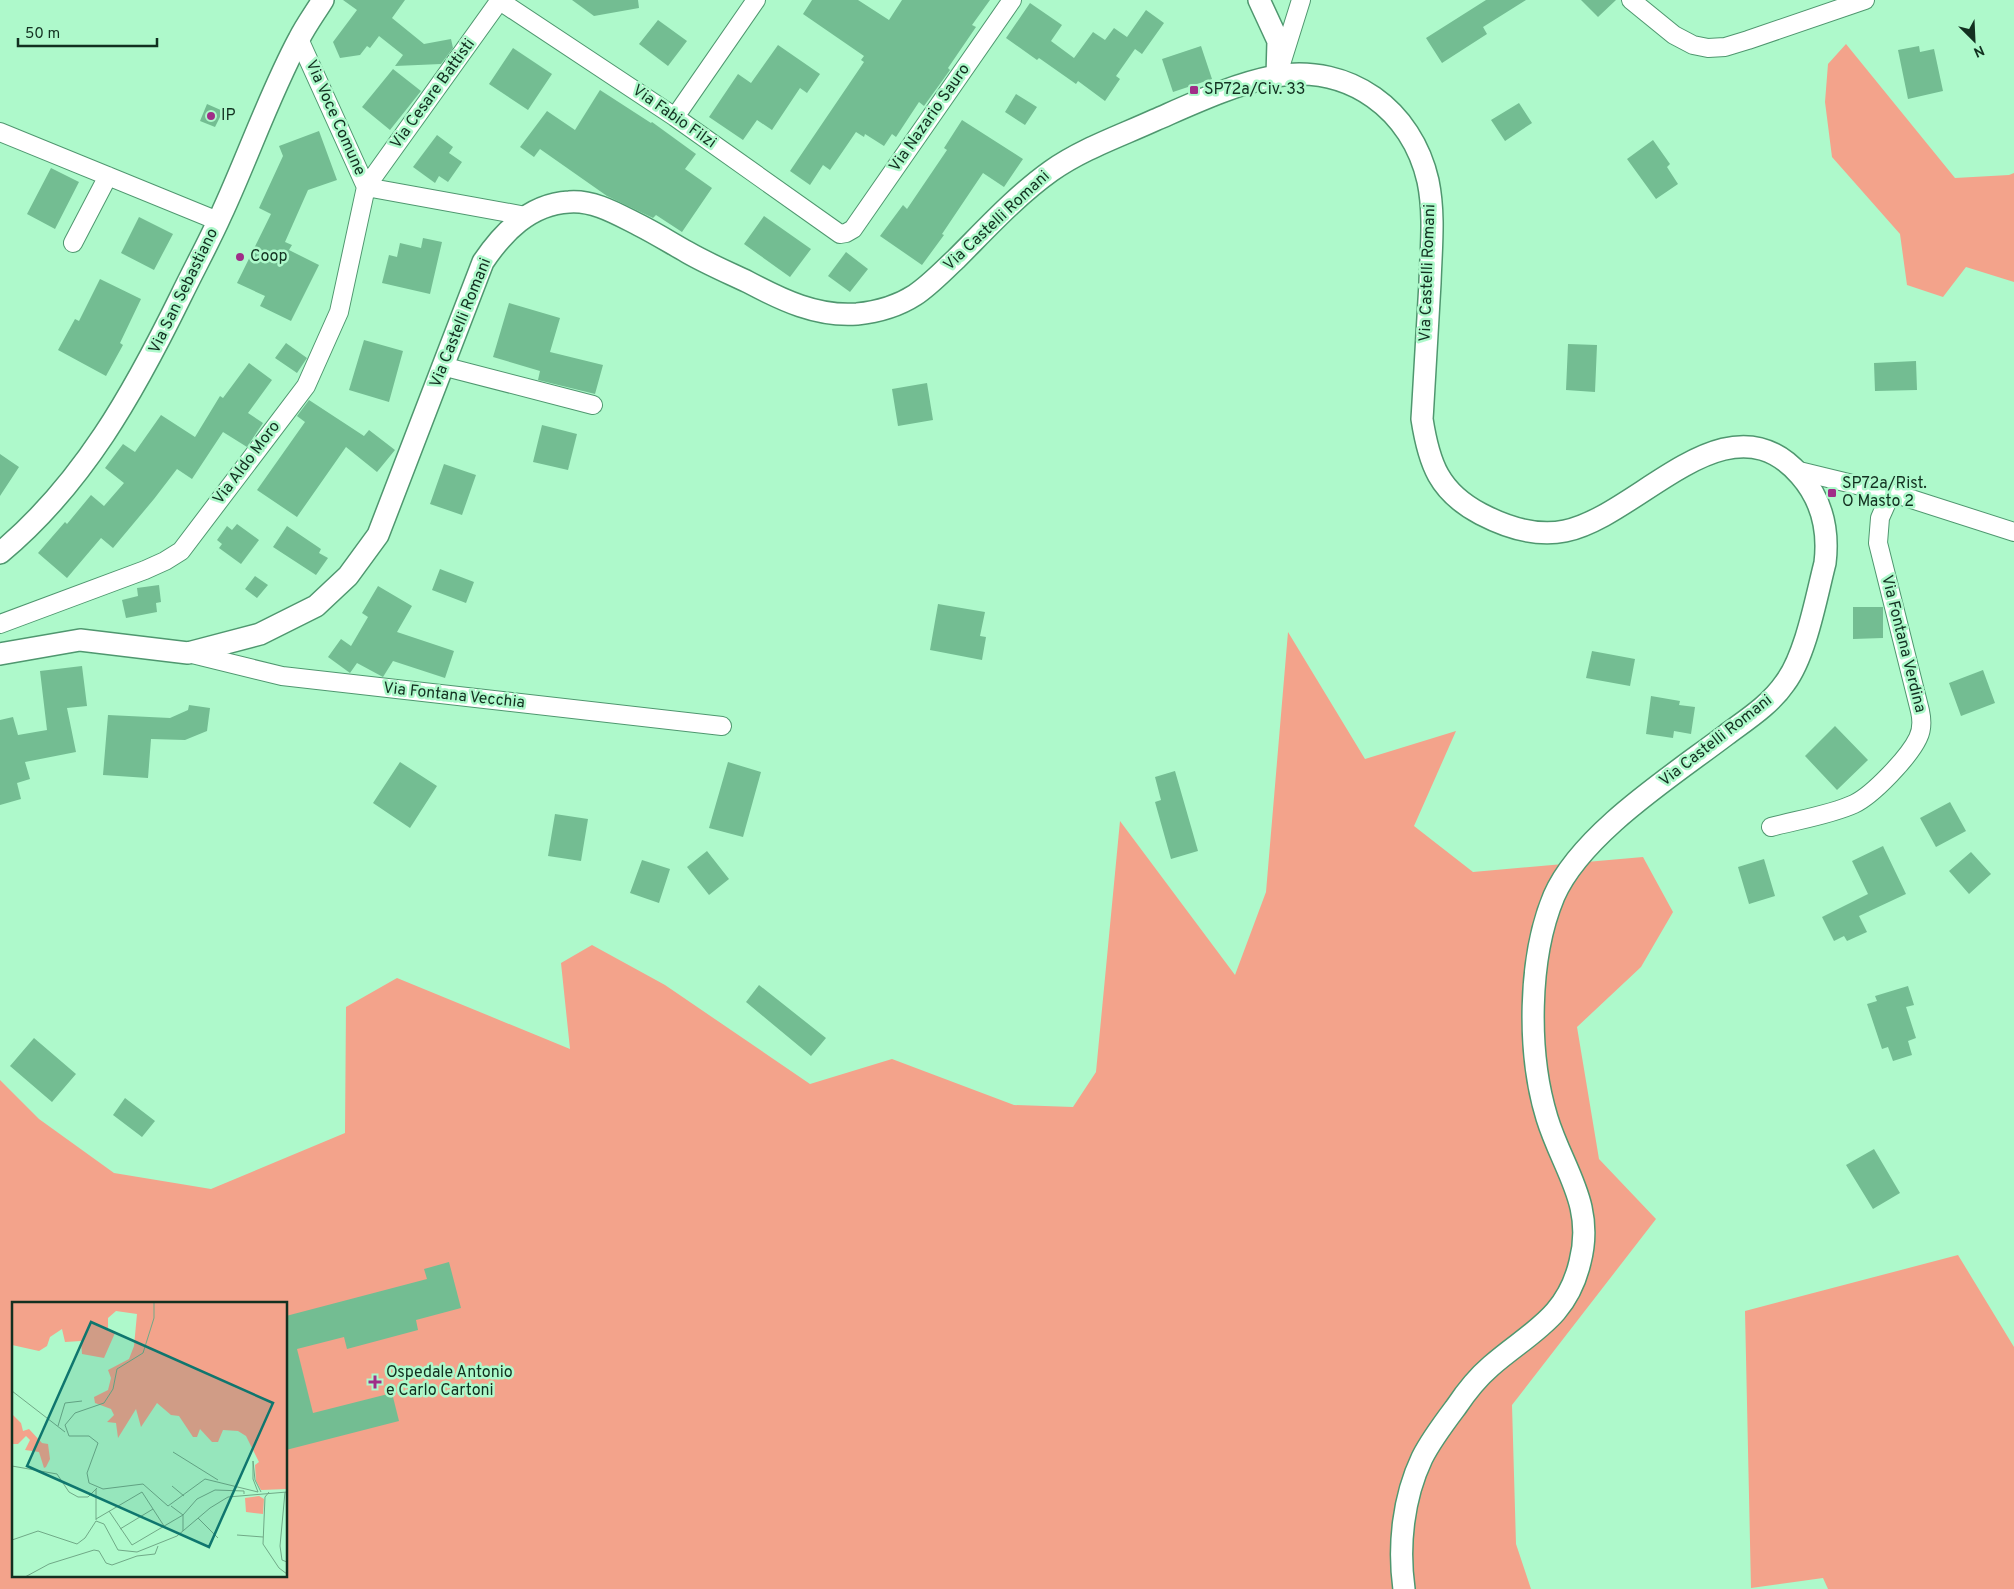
<svg xmlns="http://www.w3.org/2000/svg" width="2014" height="1589" font-family="Overpass,sans-serif">
	<style>
		.green { fill: #f3a38b; fill-rule: evenodd }
		.building { fill: #73bd92 }
		.lines { fill: none; stroke-linecap: round; stroke-linejoin: round }
		.minor-casing { stroke: #4f976f; stroke-width: 20 }
		.tertiary-casing { stroke: #4f976f; stroke-width: 24 }
		.minor { stroke: #fff; stroke-width: 18 }
		.tertiary { stroke: #fff; stroke-width: 21 }
		.poi-dot { fill: #a02d88; stroke: #aef9cb; stroke-width: 2 }
		.labels { text-anchor: middle; dominant-baseline: central; stroke-width: 5; stroke-linejoin: round; paint-order: stroke }
		.poi-label { font-size: 16px; fill: #123020; stroke: #aef9cb; text-anchor: start }
		.street-label { font-size: 16px; fill: #123020; stroke: #aef9cb }
		.inset-road { fill: none; stroke: #70a987; stroke-width: 1 }
		.view { fill: #0f766e; fill-opacity: 0.15; stroke: #0f766e; stroke-width: 2.5 }
		.inset-edge { fill: none; stroke: #123020; stroke-width: 2.5 }
	</style>
	<rect width="100%" height="100%" fill="#aef9cb"/>
	<!-- green -->
	<path class="green" d="M1846 44 1955 178 2009 175 2014 173V282L1966 267 1943 297 1907 285 1900 234 1832 157 1825 102 1828 64Z
		M1288 632 1365 759 1456 731 1414 826 1473 872 1643 857 1673 912 1641 967 1577 1027 1599 1159 1656 1219 1512 1405 1516 1544 1531 1589H0V1080L39 1119 114 1173 211 1189 345 1133 346 1007 397 978 570 1049 561 963 592 945 665 985 810 1084 892 1059 1014 1105 1073 1107 1096 1072 1120 821 1235 975 1266 892ZM14 1303H286V1575H14Z
		M1958 1255 2014 1347V1589H1828L1823 1578 1751 1588 1745 1311Z"/>
	<!-- building -->
	<path class="building" d="M343 0H405L392 18 424 44 451 39 453 48 441 64 395 66 403 55 379 36 370 48 367 46 360 55 340 58 333 42 357 10Z
		M572 0H638L639 8 594 16Z
		M812 0H858L889 20 902 0H990L972 25 976 27 948 68 950 70 924 106 919 102 896 137 892 134 884 146 865 134 864 137 856 132 830 170 823 165 810 185 790 171 864 62 861 60 864 56 803 14Z
		M1486 0H1526L1483 27 1487 34 1442 63 1426 38Z
		M1581 0H1616L1598 17Z
		M1030 3 1062 25 1051 41 1074 58 1093 32 1105 40 1114 28 1127 37 1146 10 1164 23 1142 54 1135 49 1116 76 1120 79 1105 101 1078 81 1076 84 1039 58 1037 60 1006 38Z
		M658 20 687 41 668 66 639 44Z
		M778 45 820 74 807 93 800 88 772 130 757 120 743 140 709 117 738 74 751 83Z
		M1201 46 1212 79 1173 92 1162 59Z
		M1919 46 1920 52 1934 49 1943 91 1908 99 1898 50Z
		M513 48 552 74 528 110 489 84Z
		M393 69 421 91 390 130 362 107Z
		M600 90 651 123 652 122 696 154 685 169 712 188 682 232 656 215 653 218 607 196 540 149 534 157 520 147 547 111 575 130Z
		M1016 94 1037 107 1025 125 1005 112Z
		M1519 103 1532 123 1505 141 1491 120Z
		M207 104 223 111 215 127 200 121Z
		M962 120 1023 159 1004 187 983 173 942 234 944 235 922 265 880 236 903 205 907 209 947 150 944 148Z
		M319 131 337 180 308 190 285 242 292 245 289 250 319 265 291 321 260 306 265 296 237 283 271 214 259 208 283 156 279 146Z
		M437 135 453 147 449 153 462 162 448 182 439 176 435 183 413 167Z
		M1653 140 1670 164 1667 167 1678 184 1656 199 1627 159Z
		M51 168 79 182 55 229 27 214Z
		M764 216 811 249 790 277 744 244Z
		M139 217 173 234 154 270 121 253Z
		M423 238 442 242 430 294 382 283 389 255 397 257 400 243 421 248Z
		M846 252 868 269 850 292 828 276Z
		M100 279 141 299 120 343 123 345 106 376 58 350 75 319 79 321Z
		M509 303 560 318 550 352 603 365 595 394 538 380 540 371 493 357Z
		M364 340 403 351 389 402 349 390Z
		M286 343 307 358 297 373 275 358Z
		M1568 344 1597 345 1595 392 1566 390Z
		M1916 361 1917 390 1875 391 1874 363Z
		M249 363 272 380 248 413 263 423 247 447 223 432 192 479 177 469 154 499 113 548 101 538 67 578 38 553 65 522 67 524 91 495 104 506 124 483 105 468 123 444 135 452 161 415 195 437 220 396 223 398Z
		M927 383 933 420 898 426 892 389Z
		M309 400 364 436 369 430 395 450 377 472 346 447 297 517 257 490 305 422 297 416Z
		M542 425 577 434 568 470 533 462Z
		M0 454 19 467 0 496Z
		M444 464 476 475 462 515 430 504Z
		M237 524 259 540 241 564 219 548 222 544 217 540 227 526 232 530Z
		M287 526 321 549 319 553 328 558 316 575 273 547Z
		M440 569 474 582 466 603 432 590Z
		M255 576 268 585 257 598 245 589Z
		M159 585 161 602 156 603 157 612 126 618 122 600 138 596 137 588Z
		M378 586 412 606 397 632 454 651 445 678 393 661 383 677 357 663 350 673 328 657 341 639 351 646 368 617 362 613Z
		M938 604 985 612 980 636 986 637 982 660 930 650Z
		M1853 607H1883V638L1853 639Z
		M1592 651 1635 659 1630 686 1586 678Z
		M82 666 87 706 67 708 76 752 25 762 30 779 17 783 21 799 0 805V720L13 717 18 735 47 730 40 671Z
		M1983 670 1995 703 1961 716 1949 683Z
		M1651 696 1680 701 1679 705 1695 707 1691 734 1674 731 1673 738 1646 734Z
		M189 705 210 708 207 731 185 740 151 739 148 778 103 775 108 715 170 718 188 710Z
		M1835 726 1868 760 1837 790 1805 756Z
		M400 762 437 786 410 828 373 803Z
		M728 762 761 772 743 837 709 828Z
		M1175 771 1198 851 1171 859 1155 802 1161 800 1155 777Z
		M1950 802 1966 831 1936 847 1920 818Z
		M555 814 588 819 581 861 548 856Z
		M1883 846 1906 894 1859 916 1867 932 1847 941 1844 936 1834 941 1822 917 1868 894 1852 861Z
		M707 851 729 879 709 895 687 867Z
		M1971 852 1991 874 1969 894 1949 871Z
		M1764 859 1775 896 1749 904 1738 867Z
		M642 860 670 869 659 903 630 893Z
		M759 985 826 1038 811 1056 746 1002Z
		M1908 986 1914 1005 1906 1007 1916 1038 1908 1041 1912 1055 1893 1061 1888 1047 1882 1049 1867 1004 1877 1001 1875 996Z
		M34 1038 76 1074 52 1102 10 1066Z
		M125 1098 155 1121 142 1137 113 1115Z
		M1874 1149 1900 1193 1873 1209 1846 1165Z
		M449 1262 461 1308 416 1320 418 1330 347 1349 344 1337 297 1349 313 1413 392 1393 399 1421 286 1450V1316L427 1279 424 1269Z"/>
	<g class="lines">
		<defs>
			<path id="minor" d="M1631 0 1674 35 1693 45 1708 48 1725 47 1748 40 1865 0
				M500 1 675 117 840 234 846 233 853 229 1012 0
				M299 39 366 187 526 216
				M1281 64 1301 0
				M675 117 756 0
				M0 132 218 221
				M73 243 108 176
				M442 366 593 405
				M1795 470 1902 496 2014 532
				M0 624 145 570 165 561 181 551 306 386 339 312 366 187 500 0
				M188 653 282 676 722 726
				M1771 827C1797 820 1830 815 1854 804 1873 795 1909 757 1918 738 1922 730 1922 720 1920 711L1878 543 1880 518 1891 493"/>
			<path id="tertiary" d="M1259 0 1278 41 1277 76
				M0 553C83 484 134 392 181 296 194 269 209 242 221 215 248 157 269 95 299 39 306 25 315 13 323 0
				M0 654 80 640 188 653 260 634 316 606 348 576 378 535 483 262C503 232 530 204 569 202 594 200 617 214 639 225 655 233 671 243 687 252 706 263 727 272 748 282 782 300 817 317 857 314 877 312 898 306 915 295 930 285 943 271 956 259 986 229 1016 196 1051 171 1082 149 1120 136 1155 120 1194 103 1234 84 1276 76 1350 64 1412 110 1428 181 1435 215 1431 249 1430 283 1427 329 1425 374 1422 419 1429 464 1439 492 1481 514 1506 527 1536 537 1565 531 1639 516 1727 392 1800 475 1822 500 1829 530 1825 563 1816 598 1806 655 1785 683 1770 705 1746 720 1726 735 1672 776 1581 834 1554 896 1528 958 1527 1053 1547 1118 1563 1170 1595 1204 1580 1262 1567 1318 1530 1332 1491 1366 1477 1378 1466 1392 1456 1407 1444 1423 1431 1440 1422 1458 1403 1498 1398 1546 1404 1589"/>
		</defs>
		<!-- minor casing -->
		<use href="#minor" class="minor-casing"/>
		<!-- tertiary casing -->
		<use href="#tertiary" class="tertiary-casing"/>
		<!-- minor -->
		<use href="#minor" class="minor"/>
		<!-- tertiary -->
		<use href="#tertiary" class="tertiary"/>
	</g>
	<!-- markers -->
	<g class="poi-dot">
		<rect x="1189" y="85" width="10" height="10" rx="2.5"/>
		<circle cx="211" cy="116" r="5"/>
		<circle cx="240" cy="257" r="5"/>
		<rect x="1827" y="488" width="10" height="10" rx="2.5"/>
		<path d="M372.5 1374.5h5v5h5v5h-5v5h-5v-5h-5v-5h5z"/>
	</g>
	<g class="labels">
		<!-- poi labels -->
		<g class="poi-label">
			<text x="1204" y="90">SP72a/Civ. 33</text>
			<text x="221" y="116">IP</text>
			<text x="250" y="257">Coop</text>
			<text x="1842" y="484">SP72a/Rist.<tspan x="1842" dy="18">O Masto 2</tspan></text>
			<text x="386" y="1373">Ospedale Antonio<tspan x="386" dy="18">e Carlo Cartoni</tspan></text>
		</g>
		<!-- street labels -->
		<g class="street-label">
			<text transform="translate(433 94) rotate(-54)">Via Cesare Battisti</text>
			<text transform="translate(674 117) rotate(35)">Via Fabio Filzi</text>
			<text transform="translate(335 118) rotate(66)">Via Voce Comune</text>
			<text transform="translate(930 118) rotate(-55)">Via Nazario Sauro</text>
			<text transform="translate(997 221) rotate(-43)">Via Castelli Romani</text>
			<text transform="translate(1428 273) rotate(-88)">Via Castelli Romani</text>
			<text transform="translate(184 291) rotate(-64)">Via San Sebastiano</text>
			<text transform="translate(461 323) rotate(-68)">Via Castelli Romani</text>
			<text transform="translate(247 463) rotate(-53)">Via Aldo Moro</text>
			<text transform="translate(1903 644) rotate(76)">Via Fontana Verdina</text>
			<text transform="translate(454 696) rotate(6)">Via Fontana Vecchia</text>
			<text transform="translate(1716 741) rotate(-38)">Via Castelli Romani</text>
		</g>
	</g>
	<!-- overview -->
	<g transform="translate(12 1302)">
		<rect width="275" height="275" fill="#aef9cb"/>
		<path d="M0 0H275V187L249 188 244 179 243 163 247 160 234 134 226 129 211 128 206 140H200L188 127 185 135H181L167 114 159 113 145 101 129 125 124 107 106 136 104 121 95 120 102 113 99 107 83 101 82 95 96 88 99 76 96 68 117 57 122 44 125 12 104 9 96 16V29L103 31 92 56 70 52 69 39 53 40 50 27 38 35 35 44 27 49 0 43ZM0 112 9 121 11 129 17 127 30 141 36 142 38 157 34 165 32 166 27 150 13 148 18 138 14 134 6 142H0ZM247 194 252 197 251 212 234 210 233 196Z" fill="#f3a38b"/>
		<path class="inset-road" d="M142 0V16L131 51 105 67 101 87 92 101 63 111 53 123 57 134H77L86 141 75 171 77 181 91 187 131 182 156 204 193 177 246 190M0 89 53 130M46 124 53 101 70 99M161 150 206 178M0 164 45 172 57 190 66 195H76L85 186M0 169V185M160 184 172 194M84 187V218M246 190 241 177V159L243 178 249 190M257 190 253 195 251 242 267 266 275 272M273 190 268 244 270 258 275 260M159 204 171 213V229M97 209 120 243 171 213 185 197 203 188 232 189V192M186 216 206 236M84 217 130 190 152 224M84 219 92 222 106 248 125 250 165 234 198 206 216 195 275 190M108 227 141 207M225 233 251 235M0 238 26 229 65 242 73 236 84 219M13 275 37 262 82 248 87 249 94 261 100 263 125 254 143 252 146 244"/>
		<path class="view" d="M79 20 261 101 197 245 15 164Z"/>
		<rect width="275" height="275" class="inset-edge"/>
	</g>
	<!-- north arrow -->
	<g transform="translate(1974 40) rotate(156)" stroke="#aef9cb" stroke-width="4" paint-order="stroke">
	<path d="M0-4L9 19L0 12L-9 19Z" fill="#123020"/>
	<text y="-8" font-size="14" font-weight="bold" text-anchor="middle" fill="#123020">N</text>
	</g>
	<!-- scale -->
	<path d="M18 38v8h139v-8" fill="none" stroke="#123020" stroke-width="2.5"/>
	<text x="25" y="38" font-size="15" fill="#123020" stroke="#aef9cb" stroke-width="4" paint-order="stroke">50 m</text>
</svg>
